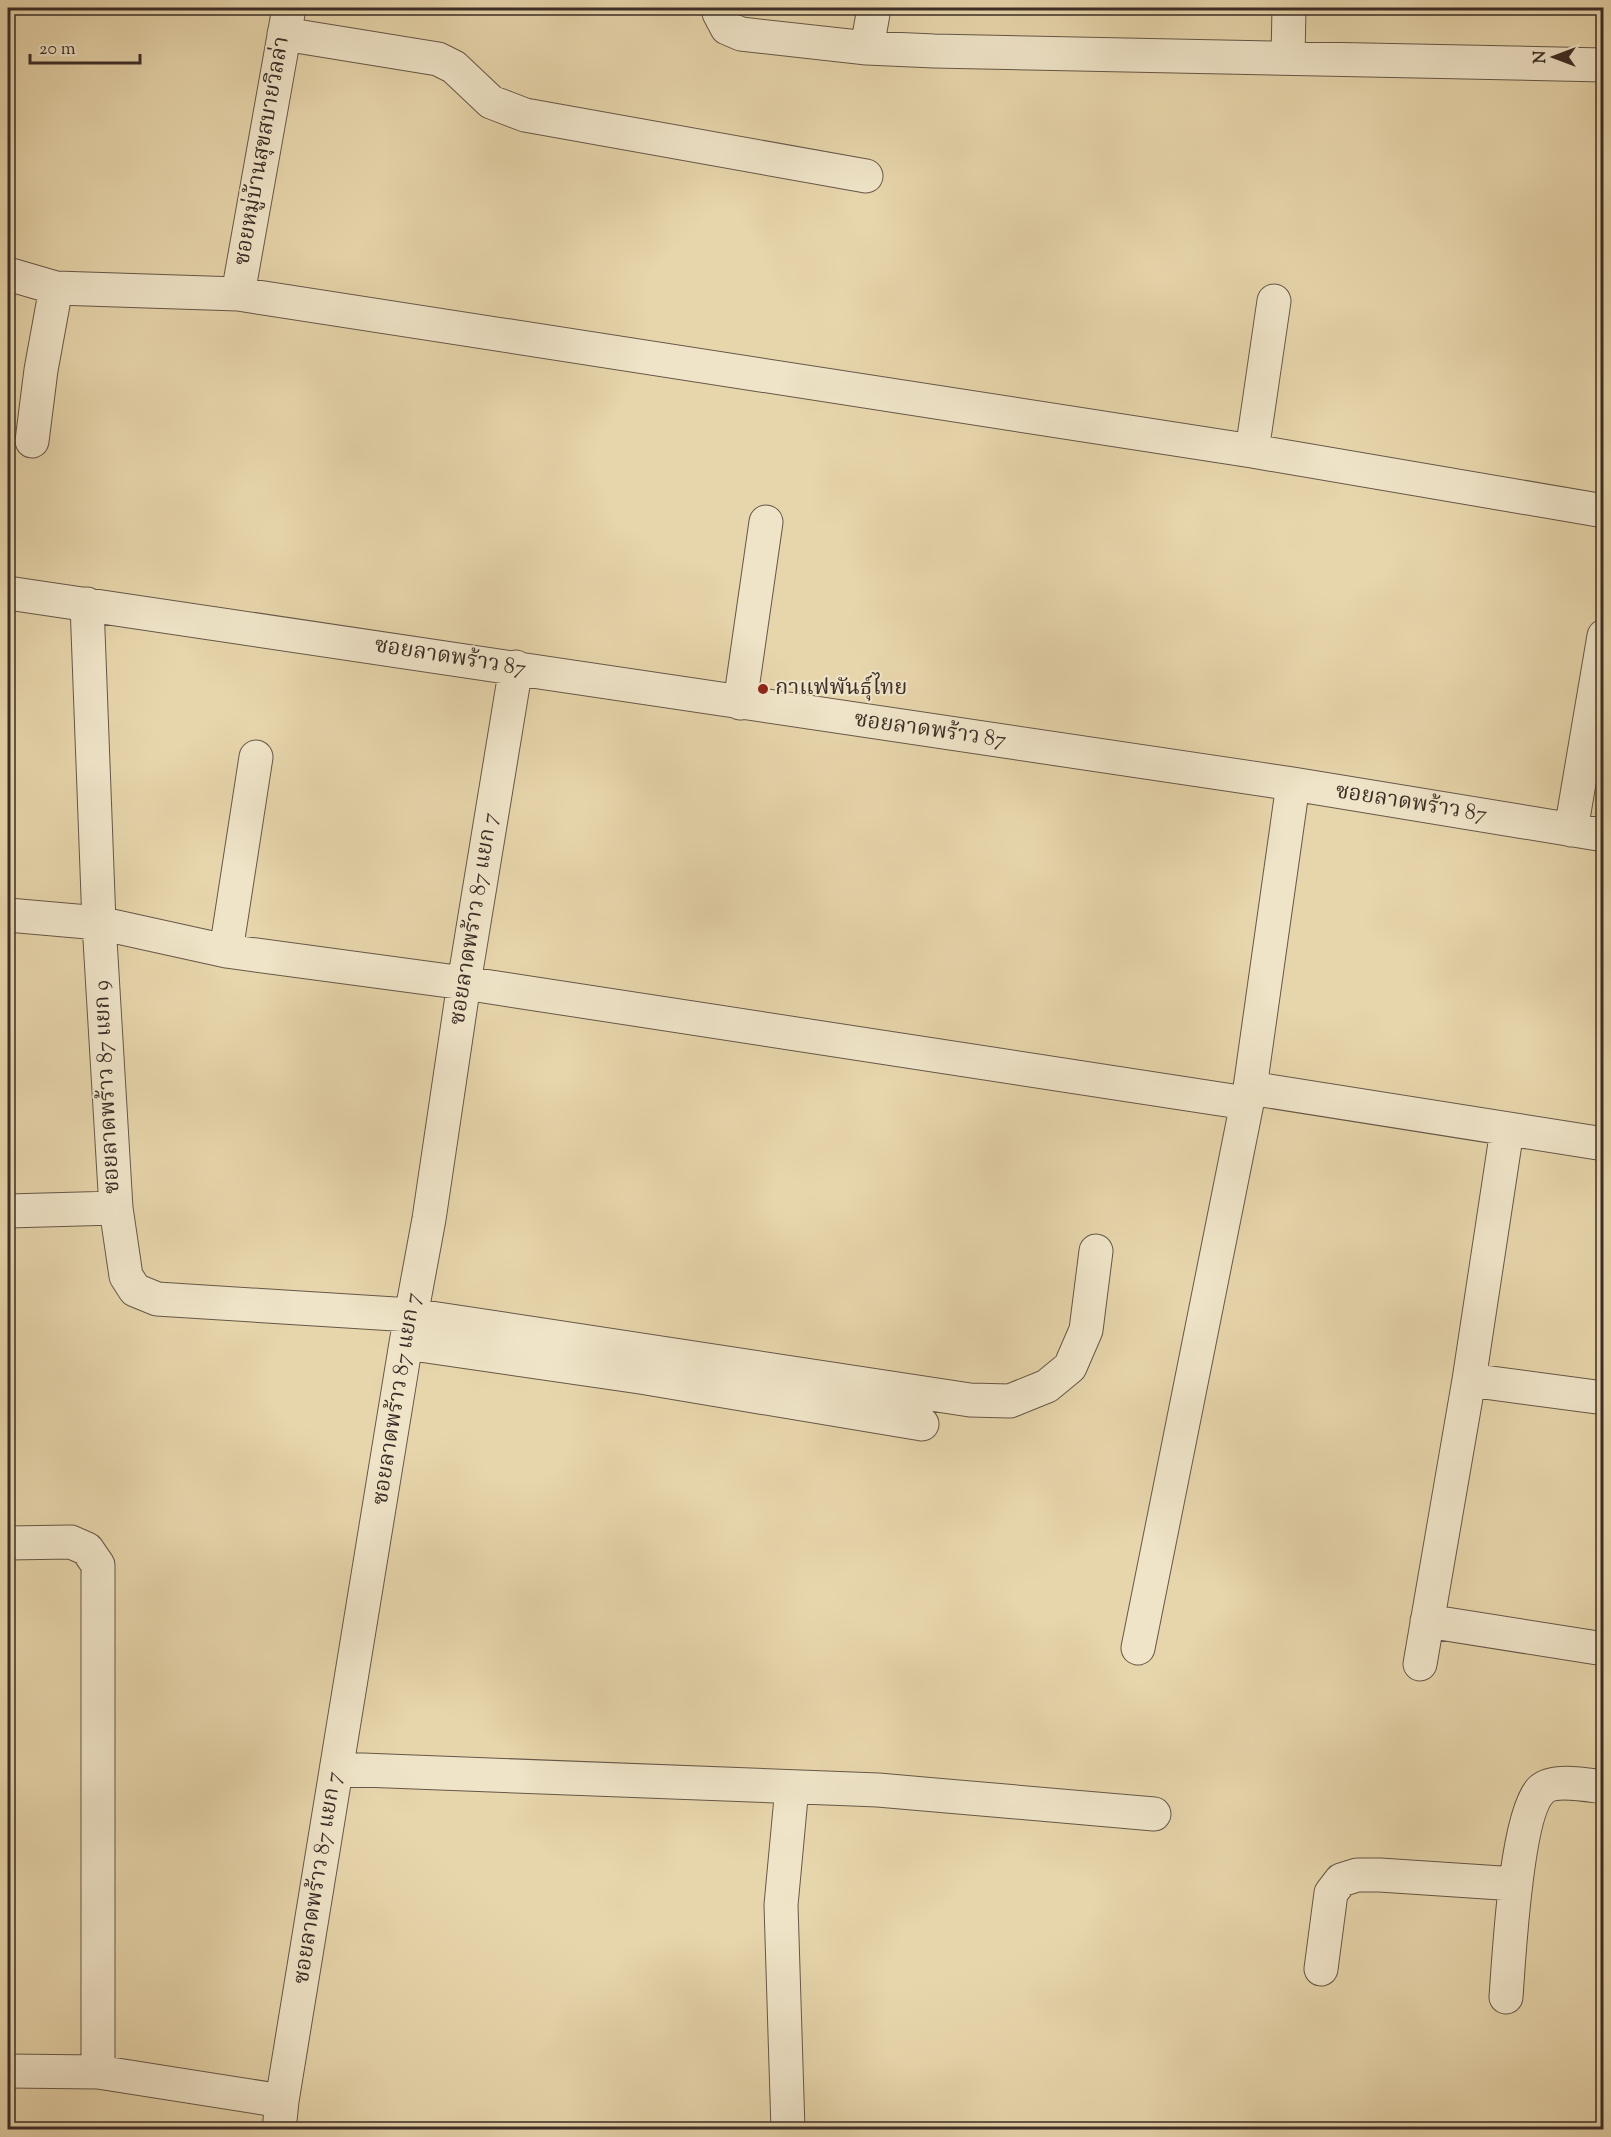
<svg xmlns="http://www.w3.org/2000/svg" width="1611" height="2137" font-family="'Sorts Mill Goudy','Noto Serif Thai',serif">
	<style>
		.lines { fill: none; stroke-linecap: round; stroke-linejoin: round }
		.minor-casing { stroke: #665748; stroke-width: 35 }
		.minor { stroke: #efe4c8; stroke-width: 33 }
		.poi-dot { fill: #8f2418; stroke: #efe4c8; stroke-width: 2 }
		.labels { text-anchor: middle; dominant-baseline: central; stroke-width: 4.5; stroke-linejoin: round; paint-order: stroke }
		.street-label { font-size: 22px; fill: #3b2d27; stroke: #efe4c8 }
		.poi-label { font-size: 22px; fill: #3b2d27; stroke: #efe4c8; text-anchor: start }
	</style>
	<rect width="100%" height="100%" fill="#e7d5ab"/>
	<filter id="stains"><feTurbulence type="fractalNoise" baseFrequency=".00333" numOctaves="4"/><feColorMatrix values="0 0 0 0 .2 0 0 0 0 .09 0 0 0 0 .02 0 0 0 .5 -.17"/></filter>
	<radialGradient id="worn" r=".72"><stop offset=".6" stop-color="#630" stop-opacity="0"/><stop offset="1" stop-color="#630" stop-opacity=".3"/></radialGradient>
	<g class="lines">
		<defs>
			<path id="minor" d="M719 8V13L727 28 741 34 867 48 934 51 1604 65
				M284 34 438 59 454 67 491 102 525 115 866 176
				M867 48 874 8
				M1288 58 1289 8
				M8 274 56 288 238 294 1252 451 1604 511
				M238 294 289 8
				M32 441 41 370 56 288
				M1252 451 1274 301
				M8 593 1293 784 1604 835
				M87 604 99 923 116 1208 126 1276 135 1290 157 1299 411 1315 970 1400 1010 1401 1047 1386 1070 1367 1086 1330 1096 1251
				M740 703 766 522
				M1571 830 1604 636
				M8 915 99 923 226 951 464 983 1246 1103
				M226 951 256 757
				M1250 1088 1604 1144
				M8 1211 116 1208
				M406 1343 640 1377 922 1424
				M1469 1380 1604 1398
				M8 1543 71 1542 87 1549 98 1565V2072
				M1427 1621 1604 1649
				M1138 1648 1250 1088 1293 784
				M1420 1664 1469 1380 1507 1130
				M337 1769 878 1790 1154 1814
				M1321 1969 1331 1893 1341 1880 1357 1875H1380L1516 1884
				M1506 1997C1509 1957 1516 1815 1541 1790 1553 1778 1588 1785 1604 1787
				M8 2071 98 2072 282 2101
				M279 2130 282 2101 406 1343 429 1219 464 983 516 667
				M788 2130 781 1905 792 1787"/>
		</defs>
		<!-- minor casing -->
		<use href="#minor" class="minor-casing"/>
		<!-- minor -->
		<use href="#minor" class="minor"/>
	</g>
	<!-- markers -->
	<circle class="poi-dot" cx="763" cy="689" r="6"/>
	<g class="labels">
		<!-- street labels -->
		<g class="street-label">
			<text transform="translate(263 151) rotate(-80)">ซอยหมู่บ้านสุขสบายวิลล่า</text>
			<text transform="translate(450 658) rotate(9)">ซอยลาดพร้าว 87</text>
			<text transform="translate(930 731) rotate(8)">ซอยลาดพร้าว 87</text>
			<text transform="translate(1411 804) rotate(9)">ซอยลาดพร้าว 87</text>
			<text transform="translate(475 919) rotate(-81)">ซอยลาดพร้าว 87 แยก 7</text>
			<text transform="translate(108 1087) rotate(-93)">ซอยลาดพร้าว 87 แยก 9</text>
			<text transform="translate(398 1399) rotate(-81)">ซอยลาดพร้าว 87 แยก 7</text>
			<text transform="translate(319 1878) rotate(-81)">ซอยลาดพร้าว 87 แยก 7</text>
		</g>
		<!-- poi labels -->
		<g class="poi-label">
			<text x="775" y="689">กาแฟพันธ์ุไทย</text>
		</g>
	</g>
	<!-- margin -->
	<rect width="1611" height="2137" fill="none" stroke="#e7d5ab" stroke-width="30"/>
	<rect x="9" y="9" width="1593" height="2119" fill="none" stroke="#3b2d27" stroke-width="3"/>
	<rect x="15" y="15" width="1581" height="2107" fill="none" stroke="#3b2d27" stroke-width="1.5"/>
	<!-- north arrow -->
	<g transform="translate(1554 57) rotate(270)" stroke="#efe4c8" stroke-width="4.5" paint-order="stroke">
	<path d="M0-4.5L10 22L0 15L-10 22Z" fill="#3b2d27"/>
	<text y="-9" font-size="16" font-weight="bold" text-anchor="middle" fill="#3b2d27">N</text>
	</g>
	<!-- scale -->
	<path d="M30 54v9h110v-9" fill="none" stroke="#3b2d27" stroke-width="3"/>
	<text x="39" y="54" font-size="18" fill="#3b2d27" stroke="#efe4c8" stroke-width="4.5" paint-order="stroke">20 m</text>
	<rect width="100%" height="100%" filter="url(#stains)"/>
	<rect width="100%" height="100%" fill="url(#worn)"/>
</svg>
